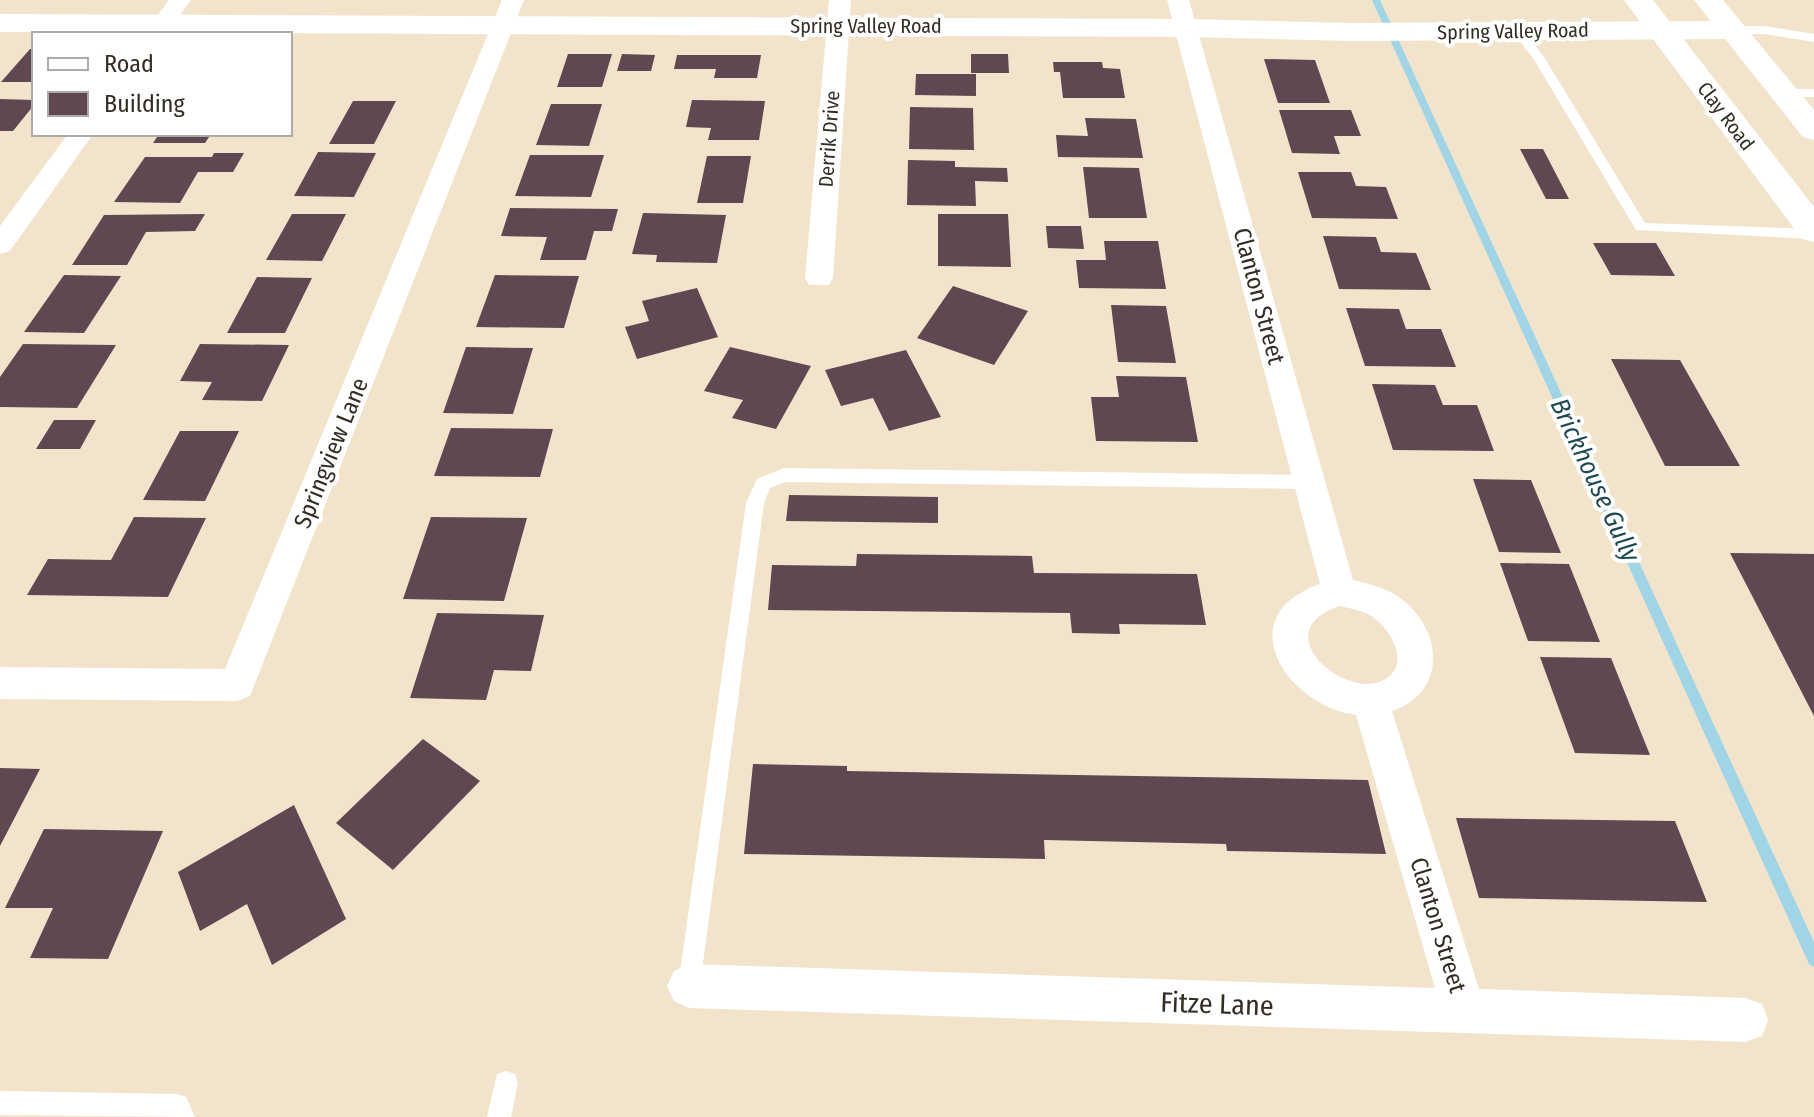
<svg xmlns="http://www.w3.org/2000/svg" width="1814" height="1117" font-family="'Fira Sans Condensed',sans-serif">
	<style>
		.lines { fill: none; stroke-linecap: round; stroke-linejoin: round }
		.stream { fill: #9fd5e6; fill-rule: evenodd }
		.building { fill: #5f4852 }
		.lane { fill: #fff; fill-rule: evenodd }
		.street { fill: #fff; fill-rule: evenodd }
		.secondary { fill: #fff; fill-rule: evenodd }
		.primary { fill: #fff; fill-rule: evenodd }
		.labels { text-anchor: middle; dominant-baseline: central; stroke-width: 8; stroke-linejoin: round; paint-order: stroke }
		.far-street-label { font-size: 20px; fill: #332e24; stroke: #fff }
		.street-label { font-size: 24px; fill: #332e24; stroke: #fff }
		.water-label { font-size: 26px; font-style: italic; fill: #1c4956; stroke: #fff }
		.near-street-label { font-size: 28px; fill: #332e24; stroke: #fff }
	</style>
	<rect width="100%" height="100%" fill="#f1e4cb"/>
	<g class="lines">
		<!-- stream -->
		<path class="stream" d="M1372 0H1380L1814 942V967L1809 964Z"/>
	</g>
	<!-- building -->
	<path class="building" d="M30 49H34V82H1Z
		M568 54H612L602 87H557Z
		M622 54 655 55 651 71H617Z
		M971 54H1008L1009 73H971Z
		M677 55H761L757 78H714L716 69H674Z
		M1264 59 1315 60 1330 103H1278Z
		M1053 62H1102L1103 68 1120 69 1125 98H1063L1060 72H1054Z
		M916 74H976V96L915 95Z
		M0 99 34 100V105L13 131H0Z
		M692 100 765 101 759 140H708L711 128 686 127Z
		M353 101H396L374 144H329Z
		M551 104H602L589 146 536 145Z
		M910 107 973 108 974 150 909 149Z
		M1279 110H1351L1361 136H1334L1340 154 1292 153Z
		M1085 118 1136 119 1143 158 1058 157 1056 135 1088 136Z
		M159 134H211L205 143H153Z
		M1520 149H1543L1569 199H1546Z
		M318 152 376 153 354 197 294 196Z
		M214 153H244L233 172H198L180 203 114 202 145 157H212Z
		M530 155H604L591 197 515 196Z
		M707 156H751L743 203H697Z
		M908 160 955 161V167L1007 168 1008 182 975 181 976 206 907 205Z
		M1083 167 1139 168 1147 218H1089Z
		M1298 172H1351L1356 186 1386 187 1398 219 1312 218Z
		M510 208 618 209 612 231H594L586 260H540L547 237 501 236Z
		M643 213 726 215 717 263 656 262 657 255 632 254Z
		M205 214 195 231 146 232 127 265H72L104 215Z
		M292 214H346L322 261 266 260Z
		M938 214H1008L1011 267 938 266Z
		M1046 226H1081L1084 249 1048 248Z
		M1323 236 1376 237 1381 252 1416 253 1431 290 1339 289Z
		M1104 241H1158L1166 289 1079 288 1076 260H1106Z
		M1593 243H1656L1675 276 1611 275Z
		M64 275 121 276 84 333 24 332Z
		M495 275 579 276 564 328 476 327Z
		M257 277 312 278 285 333H227Z
		M953 286 1028 311 994 365 917 338Z
		M697 288 718 337 637 359 625 327 649 321 642 301Z
		M1111 305 1166 306 1176 363 1118 362Z
		M1346 308 1399 309 1406 329H1441L1456 367 1365 366Z
		M23 344 116 345 77 408 0 407V377Z
		M200 344 289 345 262 401 202 400 212 382 180 381Z
		M466 347 533 348 513 414 443 413Z
		M730 347 811 366 776 429 732 418 743 400 704 391Z
		M906 350 941 417 889 431 873 398 841 406 825 370Z
		M1611 359 1680 360 1740 466H1665Z
		M1116 376 1186 377 1198 442 1096 441 1091 397H1119Z
		M1372 384 1435 385 1443 405H1477L1494 451 1393 450Z
		M54 420H96L80 449H36Z
		M451 428 553 429 540 477 434 476Z
		M180 431H239L205 501 143 500Z
		M1473 479 1531 480 1561 553 1499 552Z
		M789 495 938 497V523L786 521Z
		M134 517 206 518 168 597 27 595 48 559 111 560Z
		M431 517 527 518 504 601 403 599Z
		M1730 553 1814 554V716Z
		M857 554 1032 556 1034 573 1197 574 1206 625 1119 624 1120 634 1072 633 1070 613 768 610 772 565 856 566Z
		M1500 563 1569 564 1600 642 1528 641Z
		M437 613 544 615 531 671 494 670 486 700 410 698Z
		M1540 657 1611 658 1650 755 1575 753Z
		M423 739 480 781 393 870 336 823Z
		M753 764 847 766V771L1368 780 1386 854 1227 851 1226 844 1044 840 1045 859 744 854Z
		M0 768 40 769 0 846Z
		M294 805 346 919 272 965 247 904 200 931 178 872Z
		M1456 818 1675 821 1707 902 1479 898Z
		M44 829 163 831 108 959 30 958 53 908H5Z"/>
	<g class="lines">
		<!-- lane -->
		<path class="lane" d="M1764 26 1814 34V42L1764 34H1731L1725 30 1731 26Z
			M1514 28H1522L1544 57 1645 223 1814 229V239L1636 230 1533 58 1512 31Z
			M1814 89V97H1783L1777 93 1783 89Z
			M784 468 1309 475 1318 482 1309 489 786 482 770 488 764 503 700 986 697 994 689 997 681 994 678 986 746 503 757 479Z
			M506 1071 515 1074 518 1083 511 1117H487L497 1074Z
			M0 1091 177 1094 186 1097 195 1117 0 1115Z"/>
		<!-- street -->
		<path class="street" d="M169 0H191L166 34H144Z
			M502 0H524L250 696 237 701 0 699V667L225 669Z
			M829 0H851L833 278 829 285H809L805 278Z
			M1167 0H1189L1353 580C1369 584 1387 588 1400 598 1443 629 1448 692 1392 711L1479 989 1746 998 1762 1004 1768 1020 1762 1036 1746 1042 689 1008 674 1001 667 986 674 971 689 964 1435 988 1356 715C1286 705 1228 616 1320 584ZM1339 606C1352 609 1364 610 1374 618 1395 633 1412 670 1379 682 1341 696 1266 632 1339 606Z
			M68 134H93L10 251 0 254V226Z"/>
		<!-- secondary -->
		<path class="secondary" d="M0 14 1186 19 1350 23 1731 21 1741 24 1745 30 1741 36 1731 39 1350 41 1186 37 0 32Z"/>
		<!-- primary -->
		<path class="primary" d="M1624 0H1653L1814 207V242L1802 239Z
			M1694 0H1723L1814 110V140L1803 137Z"/>
	</g>
	<g class="labels">
		<!-- far-street labels -->
		<g class="far-street-label">
			<text x="866" y="26">Spring Valley Road</text>
			<text transform="translate(1513 31) rotate(-1)">Spring Valley Road</text>
			<text transform="translate(1726 116) rotate(53)">Clay Road</text>
			<text transform="translate(829 139) rotate(-86)">Derrik Drive</text>
		</g>
		<!-- street labels -->
		<g class="street-label">
			<text transform="translate(1259 296) rotate(75)">Clanton Street</text>
			<text transform="translate(331 453) rotate(-68)">Springview Lane</text>
			<text transform="translate(1438 925) rotate(73)">Clanton Street</text>
		</g>
		<!-- water labels -->
		<g class="water-label">
			<text transform="translate(1595 480) rotate(65)">Brickhouse Gully</text>
		</g>
		<!-- near-street labels -->
		<g class="near-street-label">
			<text transform="translate(1217 1004) rotate(2)">Fitze Lane</text>
		</g>
	</g>
	<!-- legend -->
	<rect x="32" y="32" width="260" height="104" fill="#ffffff" stroke="#adaba7" stroke-width="2"/>
	<rect x="48" y="58" width="40" height="12" fill="#ffffff" stroke="#adaba7" stroke-width="2"/>
	<text x="104" y="72" font-size="24" fill="#332e24">Road</text>
	<rect x="48" y="92" width="40" height="24" fill="#5f4852" stroke="#adaba7" stroke-width="2"/>
	<text x="104" y="112" font-size="24" fill="#332e24">Building</text>
</svg>
